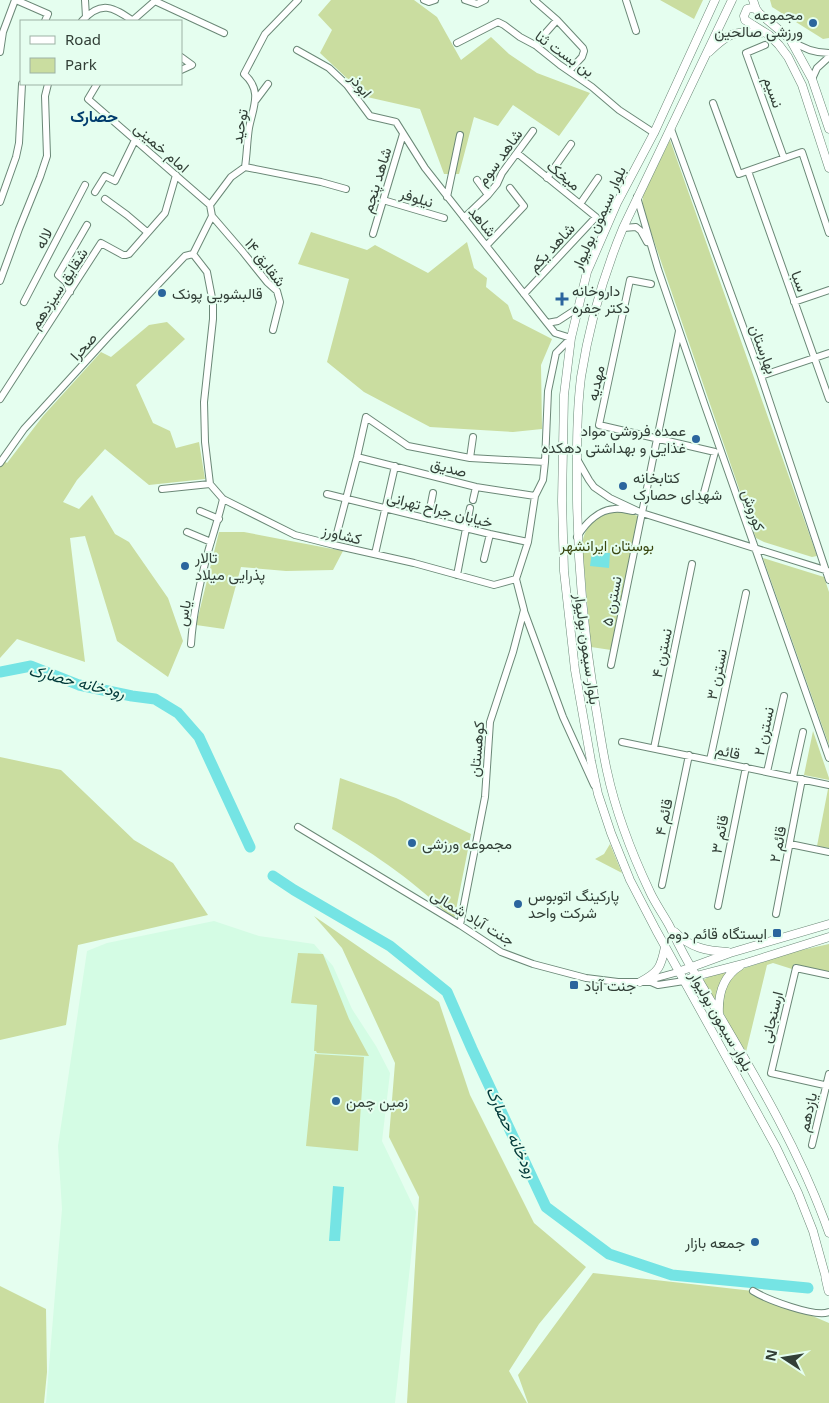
<svg xmlns="http://www.w3.org/2000/svg" width="829" height="1403" font-family="'Noto Sans',Vazirmatn,sans-serif">
	<style>
		.built { fill: #d4fce4 }
		.green { fill: #cadda0 }
		.water { fill: #75e4e4 }
		.lines { fill: none; stroke-linecap: round; stroke-linejoin: round }
		.river { stroke: #75e4e4; stroke-width: 11 }
		.minor-casing { stroke: #6b8877; stroke-width: 8 }
		.major-casing { stroke: #6b8877; stroke-width: 9 }
		.highway-casing { stroke: #6b8877; stroke-width: 10 }
		.minor { stroke: #fff; stroke-width: 6 }
		.major { stroke: #fff; stroke-width: 8 }
		.highway { stroke: #fff; stroke-width: 9 }
		.poi-dot { fill: #2b659d; stroke: #e5feef; stroke-width: 2 }
		.labels { text-anchor: middle; dominant-baseline: central; stroke-width: 4; stroke-linejoin: round; paint-order: stroke }
		.poi-label { font-size: 15px; fill: #323f37; stroke: #e5feef; text-anchor: start }
		.street-label { font-size: 15px; fill: #323f37; stroke: #e5feef }
		.park-label { font-size: 15px; fill: #39460f; stroke: #e5feef }
		.neighbourhood-label { font-size: 16px; font-weight: bold; fill: #023d6e; stroke: #e5feef }
		.water-label { font-size: 16px; font-style: italic; fill: #013939; stroke: #e5feef }
	</style>
	<rect width="100%" height="100%" fill="#e5feef"/>
	<!-- built -->
	<path class="built" d="M214 921 259 936 314 944 333 966 352 1009 376 1046 390 1073 382 1141 416 1212 395 1403H46L62 1209 58 1146 87 951 107 943Z"/>
	<!-- green -->
	<path class="green" d="M331 0H414L437 17 461 60 491 37 509 54 537 73 590 93 559 136 513 105 498 126 474 117 459 174H444L420 109 367 97 320 53 332 30 318 15Z
		M660 0H703L694 19Z
		M770 0H829V38L823 39 772 7Z
		M670 140 817 556 812 557 764 542 756 538 642 206 643 195Z
		M311 232 367 250 375 245 428 273 467 242 474 268 487 278 486 287 508 305 513 319 552 339 541 365 542 429 513 432 430 427 364 392 327 362 349 279 298 264Z
		M167 322 185 339 136 385 153 423 170 431 176 448 199 442 205 479 149 485 105 449 77 480 63 502 79 509 92 495 115 534 129 542 168 598 183 641 168 677 117 641 85 536 70 538 85 662 17 639 0 658V458L7 463 43 416 101 352 111 357 149 325Z
		M616 511 639 516 611 650 591 647 582 545C585 524 596 517 616 511Z
		M219 532H244L343 551 333 570 286 571 241 567 224 629 196 625Z
		M763 558 824 577 829 592V745Z
		M813 731 829 778V780L804 775Z
		M0 757 61 770 134 840 173 863 208 915 78 945 66 1025 0 1040Z
		M340 778 396 798 471 834 454 920C416 883 378 856 332 829Z
		M828 789H829V848L817 846Z
		M610 844 622 873 595 859 604 854Z
		M314 916 439 1002 470 1095 534 1223 586 1267 539 1324 509 1371 527 1403H407L419 1197 389 1137 395 1063 342 948Z
		M829 944V973L794 964 792 969 773 963 767 965 746 1052 731 1029 722 1010V997L731 976 742 969 793 952Z
		M298 953 323 954 349 1019 369 1056 317 1053 316 1051H314L317 1005 291 1003Z
		M733 969 717 1005 703 980 712 975Z
		M315 1054 364 1057 358 1151 306 1146Z
		M593 1273 753 1291 829 1323V1403H528L518 1375Z
		M0 1286 46 1309 47 1372 44 1403H0Z"/>
	<!-- water -->
	<path class="water" d="M592 551 610 553 609 568 590 566Z
		M333 1186 344 1187 340 1241H329Z"/>
	<g class="lines">
		<!-- river -->
		<path class="river" d="M0 672 31 666 79 685 132 696 155 699 178 713 199 737 250 847
			M273 876 294 890 390 946 447 992 472 1049 546 1207 609 1254 672 1275 808 1288"/>
		<defs>
			<path id="minor" d="M16 0 48 14 45 21
				M85 0 86 17
				M424 0 429 2 435 0
				M465 0 477 4 485 0
				M534 0 557 20 583 48 584 51 582 57 569 71
				M626 0 636 31
				M155 1 224 33
				M82 21C101 0 113 7 133 21
				M132 21 156 0
				M791 40C803 49 814 53 829 53
				M457 43 498 22 504 25 520 37 535 45 560 65 592 87 619 110 654 133
				M535 45 557 20
				M765 45 746 53 784 158
				M297 50 329 68 347 85 370 116 396 122 425 168 547 323
				M0 52 3 32 15 0
				M181 57 192 65 181 70
				M812 79 817 68 829 57
				M97 84 88 99 210 205
				M256 100 268 84
				M713 103 739 174 802 152 829 233
				M671 129 761 376 829 580
				M517 153 596 217 524 294
				M245 167 321 182 346 189
				M748 171 829 399
				M547 178 571 144
				M477 180 488 195
				M95 192 105 176 115 181 135 140
				M447 197 460 135
				M637 197 658 269 704 403 829 758
				M105 199 127 215 147 232
				M383 200 444 218
				M0 202 16 157 19 143 22 84
				M580 204 598 178
				M210 205 212 216 193 254 207 272 213 303V319L204 402 205 442 210 484 223 499 295 535 334 545 414 563 494 585 516 579 528 542 535 496 543 480 545 462 548 391 556 353 571 338 555 333 547 323 558 321 578 308
				M210 205 231 177 245 167C247 154 247 141 249 128 253 107 263 91 244 74L265 34 298 0
				M212 216 243 252 267 282 277 291 280 302 273 330
				M464 218 488 195 497 184 502 173 533 131
				M623 228 636 227 641 231 647 242
				M373 234 403 134
				M487 245 524 206 510 188
				M0 281 19 229 40 177 47 156 45 96 48 84
				M651 284 630 280 599 425 715 452 702 500
				M70 292 66 282 58 275 87 225
				M24 302 85 185
				M794 302 829 290
				M761 376 829 353
				M0 399 101 243 123 255H126L129 254 165 213 176 175
				M357 457 476 487 535 496
				M470 458 473 437
				M577 459 589 480 594 487 610 498 642 513 828 571
				M0 463 24 429 109 336 185 256 193 254
				M162 489 210 484
				M327 494 490 534 528 542
				M473 500 476 487
				M200 511 219 519
				M428 519 433 493
				M187 532 211 542
				M336 537 357 457 366 417 408 446 470 458 545 462
				M577 537C585 524 598 510 614 509 620 508 627 510 633 511
				M375 554 395 466
				M484 559 490 534
				M457 575 470 508
				M524 611 563 717 594 785
				M191 644C193 613 200 582 208 552 213 534 219 517 223 499
				M611 665 679 331
				M622 742 829 785
				M654 748 692 564
				M710 760 746 593
				M767 772 784 696
				M793 777 803 732
				M298 827 460 925 501 952 533 964 586 978 618 982H651L658 985 684 981
				M790 844 829 852
				M662 885 689 755
				M718 906 746 767
				M776 914 802 779
				M460 925 485 797 490 722 513 652 524 610 516 579
				M829 975 796 968 771 1073 829 1086
				M651 982 656 978 678 972
				M812 1145 829 1074
				M753 1291C766 1299 815 1318 829 1312"/>
			<path id="major" d="M715 0 654 133 617 203 587 272 571 338 564 395 562 501 564 571 575 670 591 761 598 794 611 833 630 880 656 930 776 1147 798 1193 813 1231 826 1278
				M732 0 623 228C603 276 589 326 581 377 576 418 577 459 577 500 578 568 584 635 595 703 599 725 602 749 607 771 616 813 632 854 650 892 655 903 663 914 669 925 676 939 683 954 691 967 741 1053 796 1139 829 1233
				M753 0 756 9 759 13 790 39 812 79 829 129
				M756 9 752 8 747 9 744 16 745 20 769 35 779 45 788 57 802 85 829 168
				M709 52C728 34 734 30 761 33
				M675 932C690 948 707 951 728 952
				M678 972 730 953 829 924
				M684 981 696 976 746 963 829 937
				M640 982C659 972 661 967 665 947
				M719 1014C718 995 722 977 740 966"/>
			<path id="highway" d="M826 1278 829 1291"/>
		</defs>
		<!-- minor casing -->
		<use href="#minor" class="minor-casing"/>
		<!-- major casing -->
		<use href="#major" class="major-casing"/>
		<!-- highway casing -->
		<use href="#highway" class="highway-casing"/>
		<!-- minor -->
		<use href="#minor" class="minor"/>
		<!-- major -->
		<use href="#major" class="major"/>
		<!-- highway -->
		<use href="#highway" class="highway"/>
	</g>
	<!-- markers -->
	<g class="poi-dot">
		<circle cx="813" cy="23" r="5"/>
		<circle cx="162" cy="293" r="5"/>
		<path d="M559.5 291.5h5v5h5v5h-5v5h-5v-5h-5v-5h5z"/>
		<circle cx="696" cy="439" r="5"/>
		<circle cx="623" cy="486" r="5"/>
		<circle cx="185" cy="566" r="5"/>
		<circle cx="412" cy="843" r="5"/>
		<circle cx="518" cy="904" r="5"/>
		<rect x="772" y="928" width="10" height="10" rx="2.5"/>
		<rect x="569" y="980" width="10" height="10" rx="2.5"/>
		<circle cx="336" cy="1101" r="5"/>
		<circle cx="755" cy="1242" r="5"/>
	</g>
	<g class="labels">
		<!-- poi labels -->
		<g class="poi-label">
			<text x="803" y="14" text-anchor="end">مجموعه<tspan x="803" dy="17">ورزشی صالحین</tspan></text>
			<text x="572" y="290">داروخانه<tspan x="572" dy="17">دکتر جفره</tspan></text>
			<text x="172" y="293">قالبشویی پونک</text>
			<text x="686" y="430" text-anchor="end">عمده فروشی مواد<tspan x="686" dy="17">غذایی و بهداشتی دهکده</tspan></text>
			<text x="633" y="477">کتابخانه<tspan x="633" dy="17">شهدای حصارک</tspan></text>
			<text x="195" y="557">تالار<tspan x="195" dy="17">پذرایی میلاد</tspan></text>
			<text x="422" y="843">مجموعه ورزشی</text>
			<text x="528" y="895">پارکینگ اتوبوس<tspan x="528" dy="17">شرکت واحد</tspan></text>
			<text x="767" y="933" text-anchor="end">ایستگاه قائم دوم</text>
			<text x="584" y="985">جنت آباد</text>
			<text x="346" y="1101">زمین چمن</text>
			<text x="745" y="1242" text-anchor="end">جمعه بازار</text>
		</g>
		<!-- street labels -->
		<g class="street-label">
			<text transform="translate(565 53) rotate(35)">بن بست ثنا</text>
			<text transform="translate(361 85) rotate(51)">ابوذر</text>
			<text transform="translate(774 92) rotate(70)">نسیم</text>
			<text transform="translate(239 126) rotate(-80)">توحید</text>
			<text transform="translate(162 147) rotate(41)">امام خمینی</text>
			<text transform="translate(499 157) rotate(-54)">شاهد سوم</text>
			<text transform="translate(564 175) rotate(39)">میخک</text>
			<text transform="translate(376 180) rotate(-73)">شاهد پنجم</text>
			<text transform="translate(417 197) rotate(17)">نیلوفر</text>
			<text transform="translate(598 218) rotate(-66)">بلوار سیمون بولیوار</text>
			<text transform="translate(483 221) rotate(50)">شاهد</text>
			<text transform="translate(43 238) rotate(-62)">لاله</text>
			<text transform="translate(551 247) rotate(-47)">شاهد یکم</text>
			<text transform="translate(266 262) rotate(52)">شقایق ۱۴</text>
			<text transform="translate(800 281) rotate(70)">سبا</text>
			<text transform="translate(58 288) rotate(-57)">شقایق سیزدهم</text>
			<text transform="translate(83 346) rotate(-48)">صحرا</text>
			<text transform="translate(764 349) rotate(70)">بهارستان</text>
			<text transform="translate(595 383) rotate(-78)">مهدیه</text>
			<text transform="translate(449 467) rotate(15)">صدیق</text>
			<text transform="translate(440 509) rotate(14)">خیابان جراح تهرانی</text>
			<text transform="translate(754 510) rotate(71)">کوروش</text>
			<text transform="translate(342 534) rotate(14)">کشاورز</text>
			<text transform="translate(611 601) rotate(-79)">نسترن ۵</text>
			<text transform="translate(183 613) rotate(-81)">یاس</text>
			<text transform="translate(588 649) rotate(82)">بلوار سیمون بولیوار</text>
			<text transform="translate(661 653) rotate(-78)">نسترن ۴</text>
			<text transform="translate(716 674) rotate(-78)">نسترن ۳</text>
			<text transform="translate(763 731) rotate(-78)">نسترن ۲</text>
			<text transform="translate(476 749) rotate(-85)">کوهستان</text>
			<text transform="translate(728 751) rotate(12)">قائم</text>
			<text transform="translate(663 817) rotate(-78)">قائم ۴</text>
			<text transform="translate(719 834) rotate(-79)">قائم ۳</text>
			<text transform="translate(777 844) rotate(-79)">قائم ۲</text>
			<text transform="translate(473 917) rotate(31)">جنت آباد شمالی</text>
			<text transform="translate(771 1017) rotate(-76)">ارسنجانی</text>
			<text transform="translate(722 1021) rotate(60)">بلوار سیمون بولیوار</text>
			<text transform="translate(807 1112) rotate(-77)">یازدهم</text>
		</g>
		<!-- park labels -->
		<g class="park-label">
			<text x="607" y="545">بوستان ایرانشهر</text>
		</g>
		<!-- neighbourhood labels -->
		<g class="neighbourhood-label">
			<text x="94" y="116">حصارک</text>
		</g>
		<!-- water labels -->
		<g class="water-label">
			<text transform="translate(77 681) rotate(14)">رودخانه حصارک</text>
			<text transform="translate(512 1132) rotate(65)">رودخانه حصارک</text>
		</g>
	</g>
	<!-- legend -->
	<rect x="20" y="20" width="162" height="65" fill="#e5feef" stroke="#9db2a5"/>
	<rect x="30" y="36" width="25" height="8" fill="#ffffff" stroke="#9db2a5"/>
	<text x="65" y="45" font-size="15" fill="#323f37">Road</text>
	<rect x="30" y="58" width="25" height="15" fill="#cadda0" stroke="#9db2a5"/>
	<text x="65" y="70" font-size="15" fill="#323f37">Park</text>
	<!-- north arrow -->
	<g transform="translate(784 1358) rotate(282)" stroke="#e5feef" stroke-width="4" paint-order="stroke">
	<path d="M0-4L9 19L0 12L-9 19Z" fill="#323f37"/>
	<text y="-8" font-size="14" font-weight="bold" text-anchor="middle" fill="#323f37">N</text>
	</g>
</svg>
